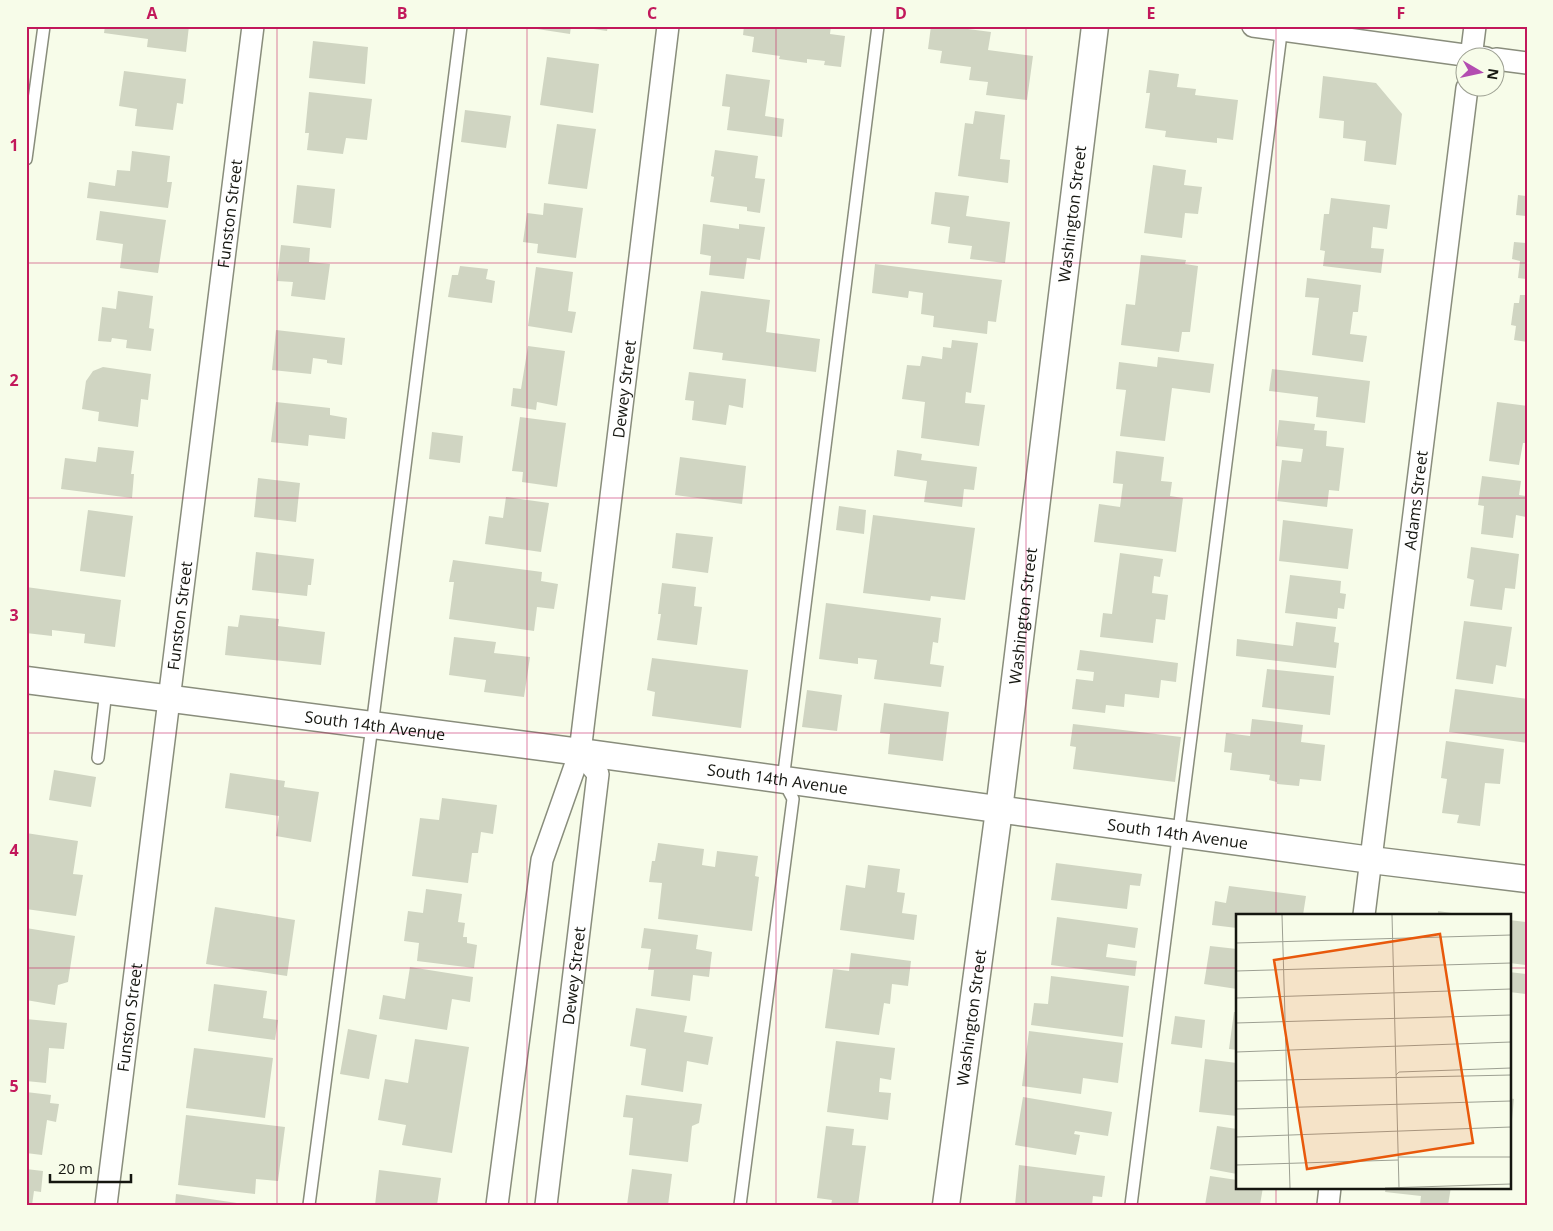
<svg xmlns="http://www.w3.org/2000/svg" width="1553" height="1231" font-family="'Open Sans',sans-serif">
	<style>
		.building { fill: #d0d5c2 }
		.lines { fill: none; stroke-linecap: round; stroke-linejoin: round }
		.service-casing { stroke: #898d7c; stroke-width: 14 }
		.minor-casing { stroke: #898d7c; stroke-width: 24 }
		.tertiary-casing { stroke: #898d7c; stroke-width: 29 }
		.service { stroke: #fff; stroke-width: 11 }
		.minor { stroke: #fff; stroke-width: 21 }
		.tertiary { stroke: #fff; stroke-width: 26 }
		.grid { fill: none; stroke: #c2185b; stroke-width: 1; stroke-opacity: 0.55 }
		.labels { text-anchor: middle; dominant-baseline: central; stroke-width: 5; stroke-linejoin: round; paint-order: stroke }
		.street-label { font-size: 16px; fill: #151610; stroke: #f7fce9 }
		.inset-road { fill: none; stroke: #9da092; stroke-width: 1 }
		.view { fill: #e8590c; fill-opacity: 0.15; stroke: #e8590c; stroke-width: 2.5 }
		.inset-edge { fill: none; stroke: #151610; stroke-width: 2.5 }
		.neatline { fill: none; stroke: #c2185b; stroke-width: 2 }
		.grid-label { font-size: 16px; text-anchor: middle; font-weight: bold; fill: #c2185b }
	</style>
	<rect width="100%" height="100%" fill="#f7fce9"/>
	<!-- building -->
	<path class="building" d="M105 26H189L186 52 147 47 148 39 104 33Z
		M524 26H571L570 34 524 27Z
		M580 26H608L607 31 580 27Z
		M744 26H831L830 34 845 36 841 67 824 65 825 61 807 59V63L779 59 780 56 752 52 754 37 743 35Z
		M931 26H945L991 32 988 50 1033 56 1027 100 986 95 988 82 969 80 971 67 940 63 942 51 928 49Z
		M313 41 368 47 365 84 309 78Z
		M547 57 599 64 593 113 540 105Z
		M1149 70 1179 74 1177 87 1196 89 1195 95 1238 100 1233 140 1217 138V143L1165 137 1166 131 1145 128 1150 93H1146Z
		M124 71 186 79 183 104 177 103 173 130 135 126 137 109 119 106Z
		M726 74 770 80 765 116 784 119 782 137 727 130 730 107 722 106Z
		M1323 76 1376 83 1402 114 1396 165 1364 161 1366 141 1343 138 1344 121 1319 118Z
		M309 92 372 99 367 140 346 138 343 154 307 150 309 133H305Z
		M465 110 511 116 506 148 461 142Z
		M975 111 1005 115 1000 159 1010 160 1008 183 958 176 965 123 973 124Z
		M557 124 596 129 587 189 548 184Z
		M715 150 758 156 755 178 765 179 760 213 747 211V207L710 202 714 177 711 176Z
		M132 151 170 156 167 182H172L168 208 87 198 89 182 115 186 117 170 130 171Z
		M1153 165 1186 170 1184 185 1202 187 1198 214 1185 213 1182 238 1144 233Z
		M297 185 335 189 331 228 293 223Z
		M935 192 969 196 966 216 1010 222 1005 263 970 259 972 246 948 243 950 227 931 224Z
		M1518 195 1527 196V216L1516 215Z
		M1331 198 1390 205 1387 229 1373 227 1371 248 1384 249 1381 273 1323 266 1325 251 1320 250 1324 214H1329Z
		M544 203 583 208 576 258 537 253 538 244 523 242 527 213 543 215Z
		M100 211 166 220 158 273 120 268 123 244 96 240Z
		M703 224 739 229V224L765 227 760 260 747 258 744 279 709 275 711 256 700 254Z
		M1514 242 1527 243V279L1518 278 1520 261 1512 259Z
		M281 245 310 248 309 262 330 264 325 300 291 296 293 282 277 281Z
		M1141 255 1186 260 1185 264 1198 266 1190 332H1182L1179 352 1121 345 1126 304 1135 305Z
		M875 264 1002 280 996 322 988 321 987 334 933 327 934 316 921 314 923 293 909 291 908 298 872 293Z
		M460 266 488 269 486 279 495 281 492 303 448 297 452 275H458Z
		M536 267 573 272 568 311 576 312 572 333 528 326Z
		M1307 278 1361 285 1358 312H1353L1350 334 1367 336 1363 362 1312 355 1319 298 1305 297Z
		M118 291 153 296 149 328 154 329 151 351 126 348 127 340 112 338 111 342 98 341 102 307 116 309Z
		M701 291 770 300 766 332 820 339 816 372 722 360 723 353 693 349Z
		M1520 295H1527V342L1514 340 1516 326 1511 325 1514 303H1519Z
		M276 330 345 338 342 365 327 363V360L313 358 311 374 272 370Z
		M952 340 978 343 971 393 966 392 965 403 985 405 979 446 921 438 925 402 902 399 907 365 920 366 922 356 942 359 943 347 951 348Z
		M528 346 565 351 557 406 537 402 536 410 511 406 513 388 521 389Z
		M1158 357 1214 364 1210 393 1172 388 1165 441 1120 436 1126 390 1116 389 1119 362 1157 367Z
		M103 367 151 374 148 400 141 399 138 427 98 421 99 412 82 409 86 381 93 371Z
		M1272 369 1370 381 1365 423 1316 417 1318 397 1269 391Z
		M689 372 746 379 743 408 729 405 726 425 692 420 694 401 685 400Z
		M276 402 330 408V415L347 418 345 439 309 435 308 446 271 442Z
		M1497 402 1527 406V443H1523L1519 465 1489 461Z
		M520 417 566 423 557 487 522 482 523 472 512 471Z
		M1279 420 1315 424 1314 430 1327 431 1326 446 1344 448 1339 491 1329 490 1327 507 1277 501 1282 460 1301 462 1303 449 1276 446Z
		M432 432 463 436 460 463 429 459Z
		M98 447 134 451 131 474H134L132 498 61 489 65 458 96 462Z
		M897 450 922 454 921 460 977 467 974 490 964 489 962 507 924 502 927 481 894 476Z
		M1116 451 1164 457 1161 481 1172 482 1170 496 1183 498 1176 552 1094 542 1099 504 1120 507 1123 484 1113 483Z
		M680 457 746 466 742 504 675 495Z
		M1482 476 1521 481 1519 495 1527 496V510L1526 517 1516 515 1513 538 1481 534 1484 506 1478 505Z
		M258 478 300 483 296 522 254 517Z
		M506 497 549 503 541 552 485 544 489 516 503 518Z
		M839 506 866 510 864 534 836 530Z
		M88 510 133 516 125 577 80 571Z
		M873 515 975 528 965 600 931 596 930 601 863 593Z
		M1283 520 1353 529 1348 569 1279 561Z
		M676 533 713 537 708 573 672 568Z
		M1471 547 1519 554 1515 589 1505 588 1502 610 1470 606 1474 580 1467 578Z
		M256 552 314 559 311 585H308L307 596 252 590Z
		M1120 553 1163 559 1160 577 1154 576 1152 593 1168 595 1165 620 1156 619 1153 643 1100 637 1103 613 1112 614Z
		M453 560 542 572 541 581 558 584 554 609 537 607 534 631 449 619 454 582H449Z
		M1290 575 1341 581 1340 593 1346 594 1344 609 1338 608 1337 619 1285 613Z
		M662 583 696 587 694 606 702 607 697 645 657 640 661 614H658Z
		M26 587 121 600 115 647 84 643 85 634 52 630V636L26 633Z
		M826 603 941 618 938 643 933 642 930 664 944 666 941 687 874 679 877 660 858 658V664L819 659Z
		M240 615 279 619 278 626 325 632 321 665 225 655 228 626 238 627Z
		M1464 621 1512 627 1506 667 1496 665 1493 684 1456 679Z
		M1296 622 1336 627 1334 642 1339 643 1336 668 1236 656 1237 639 1293 646Z
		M454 637 496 642 494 653 530 657 524 697 484 692 486 680 449 675Z
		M1080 650 1178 663 1176 682 1161 680 1159 698 1125 694 1124 707 1106 705 1105 713 1072 709 1076 679 1093 681 1094 672 1077 670Z
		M652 658 748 670 741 728 652 716 655 692 647 690Z
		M1267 669 1334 676 1330 715 1262 707Z
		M1455 689 1527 699V743L1449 732Z
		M807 690 842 695 837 731 802 727Z
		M884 703 949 712 943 761 888 754 890 734 880 733Z
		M1252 719 1303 725 1301 742 1325 745 1321 781 1300 779 1299 786 1277 784V782L1269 780 1270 775 1230 770 1232 753 1224 752 1226 733 1250 736Z
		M1073 724 1181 737 1175 782 1073 769 1076 747 1070 746Z
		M1446 741 1504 749 1500 784 1485 783 1480 826 1457 823 1459 815 1442 813 1447 779 1441 778Z
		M54 770 96 777 91 807 49 800Z
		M230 773 285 781 284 787 319 792 311 842 276 836 279 816 225 808Z
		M442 798 497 805 493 834 481 832 478 853H472L468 883 412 876 420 818 439 820Z
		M26 833 78 841 73 874 83 875 76 916 26 909Z
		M658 843 704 849 702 865 715 867 717 851 758 856 755 876 759 877 752 931 658 919 662 883 649 882 652 861H655Z
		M1056 863 1142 874 1140 886 1130 885 1127 909 1051 900Z
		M868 865 900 869 897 892 905 893 902 913 917 915 914 940 840 930 846 885 865 888Z
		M1229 886 1306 896 1303 915H1237V928L1212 925 1215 901 1226 903Z
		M426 889 462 894 458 922 465 923 463 937H467V943L477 945 474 968 417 961 419 943 404 941 408 911 423 913Z
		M215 907 295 920 287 976 206 964Z
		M1438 911 1458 914V915H1438Z
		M1057 917 1138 928 1135 948 1108 944 1106 957 1137 961 1135 976 1051 965Z
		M1509 920 1527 922V965L1509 963Z
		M26 928 75 936 68 982 58 985 55 1005 26 1000Z
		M644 928 698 935 696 949 712 952 709 977 693 975 690 1001 651 996 654 970H648L651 949 641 948Z
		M1210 946 1237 949V989L1204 984Z
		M851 953 911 961 908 986 892 984 890 1004 884 1003 879 1035 825 1028 833 969 849 971Z
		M410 967 473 977 470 1002 452 999 447 1030 379 1019 383 995 405 999Z
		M1509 972 1527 974V994L1509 992Z
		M1051 976 1129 986 1123 1037 1031 1025 1034 1003 1048 1004Z
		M214 984 267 991 263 1018 278 1020 275 1040 208 1031Z
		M636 1008 687 1016 684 1032 713 1037 708 1065 687 1061 683 1092 641 1085 646 1049 630 1046Z
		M1234 1012H1237V1050L1229 1049Z
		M1175 1016 1205 1020 1202 1048 1171 1044Z
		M26 1019 67 1023 64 1049 49 1048 46 1083 26 1081Z
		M348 1029 377 1035 369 1079 340 1074Z
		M1029 1031 1123 1043 1118 1083 1083 1078 1081 1094 1022 1086Z
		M415 1039 469 1047 452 1153 402 1145 406 1125 378 1120 385 1079 408 1083Z
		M836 1041 895 1048 891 1080 880 1078 879 1092 891 1093 888 1120 827 1112Z
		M194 1048 273 1058 265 1118 186 1108Z
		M1205 1059 1237 1063V1116L1199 1112Z
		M26 1092 51 1095 50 1103 59 1104 56 1122 47 1120 42 1155 26 1153Z
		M626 1095 702 1104 699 1123 692 1126 688 1162 629 1155 633 1118 623 1117Z
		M1023 1097 1112 1112 1108 1136 1075 1131 1074 1134 1080 1135 1076 1155 1015 1145Z
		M1509 1098 1514 1099 1511 1130H1509Z
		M186 1115 285 1127 278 1181 256 1179 255 1194 178 1185Z
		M826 1126 854 1129 852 1145 866 1146 858 1205H831L832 1200 817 1198Z
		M1217 1126 1237 1129V1174L1210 1169Z
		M1019 1165 1105 1176 1102 1197 1093 1196 1092 1205H1015Z
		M26 1169 43 1171 41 1192 34 1191 32 1205H26Z
		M632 1169 672 1174 668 1205H627Z
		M379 1170 441 1178 437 1205H375Z
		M1210 1176 1237 1180V1187H1263L1260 1205H1205Z
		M1386 1187H1451L1448 1205 1420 1204 1421 1196 1385 1192Z
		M176 1194 237 1203V1205H175Z"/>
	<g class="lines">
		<defs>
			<path id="service" d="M26 159 44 26
				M98 758 106 691
				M309 1205 372 726 461 26
				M740 1205 793 799 783 780 878 26
				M1131 1205 1282 26"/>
			<g id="minor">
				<path d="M1253 26 1486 58"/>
				<path d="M1471 58 1475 26"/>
				<path d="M1496 59 1527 63"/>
				<path id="s1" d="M1364 915 1467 88"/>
				<path id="s2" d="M106 1205 253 26"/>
				<path id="s3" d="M497 1205 542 860 580 752 668 26"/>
				<path id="s4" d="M546 1205 598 774 580 752"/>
				<path d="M1328 1205 1330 1187"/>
			</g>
			<g id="tertiary">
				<path id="s5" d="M26 680 580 752 1371 860 1527 879"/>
				<path id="s6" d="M946 1205 999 810 1095 26"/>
			</g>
		</defs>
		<!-- service casing -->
		<use href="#service" class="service-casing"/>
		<!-- minor casing -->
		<use href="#minor" class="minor-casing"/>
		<!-- tertiary casing -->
		<use href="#tertiary" class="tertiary-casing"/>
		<!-- service -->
		<use href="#service" class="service"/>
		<!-- minor -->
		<use href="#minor" class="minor"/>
		<!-- tertiary -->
		<use href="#tertiary" class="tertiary"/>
	</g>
	<!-- grid -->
	<path class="grid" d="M277 26V1205M527 26V1205M776 26V1205M1026 26V1205M1276 26V915M26 263H1527M26 498H1527M26 733H1527M26 968H1237M1509 968H1527M1276 1187V1205"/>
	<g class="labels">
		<!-- street labels -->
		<g class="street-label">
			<text stroke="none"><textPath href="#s2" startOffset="999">Funston Street</textPath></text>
			<text stroke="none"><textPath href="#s6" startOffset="999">Washington Street</textPath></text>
			<text stroke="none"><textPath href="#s3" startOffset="828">Dewey Street</textPath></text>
			<text stroke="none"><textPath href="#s1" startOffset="418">Adams Street</textPath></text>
			<text stroke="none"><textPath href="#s2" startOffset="594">Funston Street</textPath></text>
			<text stroke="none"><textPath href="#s6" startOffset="594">Washington Street</textPath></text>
			<text stroke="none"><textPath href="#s5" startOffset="352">South 14th Avenue</textPath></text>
			<text stroke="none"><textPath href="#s5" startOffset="758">South 14th Avenue</textPath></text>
			<text stroke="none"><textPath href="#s5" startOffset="1162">South 14th Avenue</textPath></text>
			<text stroke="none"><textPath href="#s4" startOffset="231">Dewey Street</textPath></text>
			<text stroke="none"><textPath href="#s2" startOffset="189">Funston Street</textPath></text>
			<text stroke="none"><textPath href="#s6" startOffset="189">Washington Street</textPath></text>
		</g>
	</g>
	<!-- overview -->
	<g transform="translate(1236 914)">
		<rect width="275" height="275" fill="#f7fce9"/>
		<path class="inset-road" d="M46 1 54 274M156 1 163 274M0 29 275 21M0 57 275 49M0 84 275 75M0 109 275 101M0 138 275 128M160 161 163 158 275 154M0 167 275 161M0 195 275 187M0 223 275 213M162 243H275M0 251 162 246M149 274 275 270"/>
		<path class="view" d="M204 20 237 229 71 255 38 46Z"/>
		<rect width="275" height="275" class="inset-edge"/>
	</g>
	<!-- border -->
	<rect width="1553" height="1231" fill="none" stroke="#f7fce9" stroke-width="55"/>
	<!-- north arrow -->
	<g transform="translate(1480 72) rotate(99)"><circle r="24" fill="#f7fce9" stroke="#9da092"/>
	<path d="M0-4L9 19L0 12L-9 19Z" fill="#b34db1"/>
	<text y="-8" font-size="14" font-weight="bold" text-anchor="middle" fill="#151610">N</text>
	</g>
	<!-- scale -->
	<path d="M50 1174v8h81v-8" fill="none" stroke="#151610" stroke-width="2.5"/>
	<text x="58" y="1174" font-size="15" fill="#151610" stroke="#f7fce9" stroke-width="4" paint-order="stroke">20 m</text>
	<rect x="28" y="28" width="1498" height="1176" class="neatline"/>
	<g class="grid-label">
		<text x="152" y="19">A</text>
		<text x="402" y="19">B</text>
		<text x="652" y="19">C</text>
		<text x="901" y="19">D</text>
		<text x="1151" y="19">E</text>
		<text x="1401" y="19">F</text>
		<text x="14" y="151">1</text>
		<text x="14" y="386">2</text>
		<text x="14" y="621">3</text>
		<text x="14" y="856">4</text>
		<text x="14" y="1092">5</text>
	</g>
</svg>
